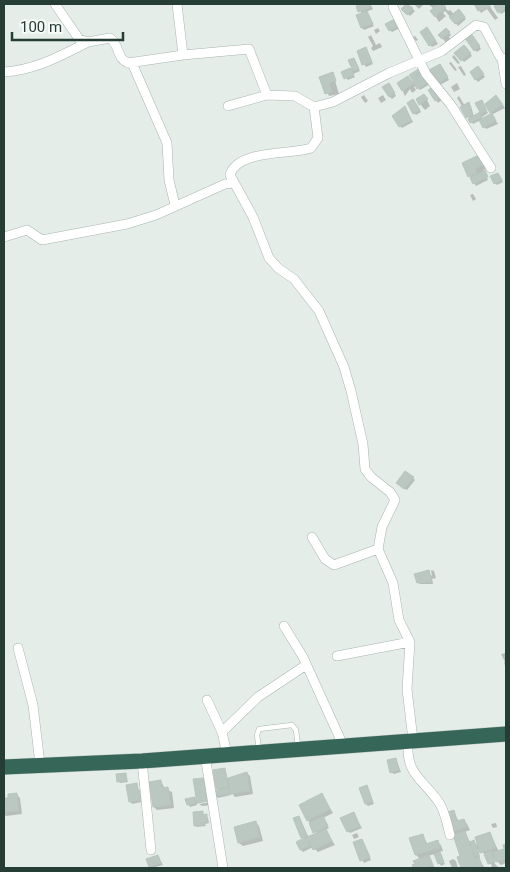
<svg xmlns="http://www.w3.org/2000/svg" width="510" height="872" font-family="Roboto,sans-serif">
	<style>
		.shadow { fill: #0003 }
		.building { fill: #bbc7c1; stroke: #b8c6bf }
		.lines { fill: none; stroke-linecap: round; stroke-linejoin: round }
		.lane-casing { stroke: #a8b5af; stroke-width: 5.5 }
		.street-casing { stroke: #a8b5af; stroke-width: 10 }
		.highway-casing { stroke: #c2c9c6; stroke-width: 16 }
		.lane { stroke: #fff; stroke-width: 4.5 }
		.street { stroke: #fff; stroke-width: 9 }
		.highway { stroke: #356658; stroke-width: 15 }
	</style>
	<rect width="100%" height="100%" fill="#e5ede9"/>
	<!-- shadow -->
	<path class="shadow" d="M366 4H370L373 9 366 12 374 26 364 30 362 28V14L358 7Z
		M407 4 415 11 410 16 402 9Z
		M414 4H424L419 9Z
		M428 4H442L448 11 450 10 454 14 461 13 466 19 458 26 445 11 443 13 446 16 439 22 432 11 434 9Z
		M477 4H488L498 18 495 20 487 9 481 13 476 5Z
		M494 4H506V11L501 14Z
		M399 22 402 27 392 32 390 30Z
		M378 28 380 31 376 34 374 30Z
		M446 29 451 35 449 37 451 41 447 44 440 35Z
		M429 31 438 44 432 47 430 45Z
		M371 35 376 45 380 43 382 47 373 51 371 48 373 46 368 37Z
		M415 36 418 40 416 41 413 37Z
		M472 36 481 49 477 52 475 50Z
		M466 48 472 56 464 62 456 53Z
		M366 49 373 64 366 67 358 52Z
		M454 55 460 63 458 64 452 57Z
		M354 59 360 71 353 74 355 77 348 80 343 73 353 68Z
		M451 62 457 70 455 71 449 63Z
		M461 66 466 75 464 76 458 67Z
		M442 67 449 80 440 85 438 83Z
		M480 70 485 77 478 82 471 73Z
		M422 71 430 84 420 90 416 85 414 87 416 90 412 93 410 89 405 96 403 92 408 77 414 83 411 75Z
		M333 74 339 94 329 96 321 78Z
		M457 83 460 89 454 92 451 87Z
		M391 87 396 96 392 99 390 97Z
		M430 91 443 99 438 103Z
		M364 95 368 101 365 103 361 97Z
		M383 95 386 100 381 103 378 98Z
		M459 96 465 106 469 104 471 106 474 117 482 113 483 104 488 113 482 117 483 119 492 115 498 124 486 129 481 120 473 124 457 98Z
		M426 98 430 106 425 110 420 104Z
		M498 98 505 108 493 114 491 112 492 99Z
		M415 103 421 112 416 115 414 113Z
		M405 107 413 122 402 128 400 126Z
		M482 160 486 169 483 170 488 180 476 186 463 164Z
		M498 174 503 182 497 185 495 183Z
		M470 195 473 194 476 199 473 201Z
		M413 478 415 480 407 490 400 485Z
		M431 570 434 571 436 578 432 579 433 584H420L418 582 428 572 432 576Z
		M506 653V670L504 662H505L501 654Z
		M396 759 401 772 394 774 391 772Z
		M225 770 228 779 247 773 250 776 253 794 235 797 231 792V795L218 798 215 795 220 791 217 788Z
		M125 774 128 782 120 783 118 781Z
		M203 779 206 783 210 800 199 802V804L197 802V805L190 807 188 804 194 798 198 801Z
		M161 781 165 789 172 792 174 808 157 810 154 807Z
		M136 785 146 801 132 804 130 801Z
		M366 787 374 804 368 806 366 804Z
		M16 794 20 798 22 814 6 816 4 814V800L9 799Z
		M322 795 333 813 323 818 329 828 325 830 335 845 318 852 313 847 303 852 301 850 304 840 299 817 309 838 306 839 312 845 317 834 308 820Z
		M211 802 212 805 202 806 199 804Z
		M202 812 208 818 209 823 205 824 206 826 197 827 195 825Z
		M453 812 459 821 464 820 467 824 470 830 464 832 471 843 474 842 480 848 490 833 499 852 506 850V845V863L501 865 494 858 495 864 499 868H490L492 866 487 856 478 849 480 857 478 858 485 868H462L458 858 462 857 456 835 452 831Z
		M353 814 362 828 350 833 348 831Z
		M256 823 259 826 263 841 243 846 239 843 235 828Z
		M496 823 497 827 493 828 491 824Z
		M357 833 359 837 354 839 352 835Z
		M423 836 428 845 437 842 441 845 443 851 439 852 445 864 441 866 435 854 428 856 435 868H414L413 866 420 859 416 855Z
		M362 840 371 860 364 863 354 843Z
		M158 856 163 865 152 868 148 860Z
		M453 859 456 861 458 868H452L449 861Z"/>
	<!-- building -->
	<path class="building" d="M363 4H370L371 7 358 12 356 6Z
		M406 4 413 8 407 15 401 9Z
		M438 4H443L446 7 435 17 430 11Z
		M474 4H488L491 7 478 11Z
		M497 4H506V8L498 13 494 6Z
		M459 9 465 17 455 24 449 17Z
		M367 11 373 24 361 28 356 15Z
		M397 18 400 25 389 31 385 24Z
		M427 27 436 41 429 46 420 32Z
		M446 28 450 32 442 39 438 35Z
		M470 32 480 46 474 51 464 37Z
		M464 45 471 53 461 61 454 53Z
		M366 47 372 62 362 65 357 51Z
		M354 58 359 69 353 71 348 60Z
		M440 64 448 77 437 84 429 70Z
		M478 66 484 74 475 80 470 72Z
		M350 68 354 75 344 79 341 72Z
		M420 68 422 71 415 75 419 81 415 84 409 75Z
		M423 71 429 82 417 89 414 84 419 81 416 76Z
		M333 72 336 81 329 83 332 92 325 94 319 77Z
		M408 76 413 84 402 91 397 83Z
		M389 83 395 93 389 97 382 87Z
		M435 86 442 97 435 101 428 90Z
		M424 94 428 99 419 105 416 99Z
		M496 95 503 105 490 113 485 104Z
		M413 99 420 110 413 114 407 103Z
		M482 100 487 111 481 114 475 103Z
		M469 102 472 115 466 118 460 107Z
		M405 106 411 120 399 127 392 116Z
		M480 112 482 117 470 123 468 119Z
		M492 113 496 121 483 128 479 120Z
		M479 155 483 165 475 169 477 173 468 177 462 163Z
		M485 170 488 177 473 184 470 178Z
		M498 173 502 180 494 184 490 176Z
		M405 471 414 477 404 489 396 483Z
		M429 570 432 582 417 583 414 574Z
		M396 758 399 770 390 773 387 760Z
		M225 768 228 787 216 789 213 770Z
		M247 772 250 791 230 794 228 778Z
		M126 773 127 780 117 782 116 774Z
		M203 778 209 801 197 803 193 779Z
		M161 780 162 788 168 787 171 805 153 807 149 782Z
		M137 783 138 791 143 790 144 800 129 802 126 785Z
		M367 785 373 802 365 804 359 788Z
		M229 788 230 794 214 796 213 791Z
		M17 793 19 811 4 812V798H8V794Z
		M322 793 330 809 307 821 299 805Z
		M195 797 196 803 187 805 185 799Z
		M454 810 457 821 464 819 467 827 451 832 445 813Z
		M203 811V815L207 814V822H204V825L194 826 193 812Z
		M354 812 360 826 347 832 340 818Z
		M299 816 307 836 301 838 293 818Z
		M323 816 328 826 313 833 309 823Z
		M256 821 260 837 238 843 234 827Z
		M326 829 332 841 313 850 307 837Z
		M465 831 475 859 479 857 482 866 461 868 457 857 460 856 453 835Z
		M490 832 496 848 480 853 475 837Z
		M423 834 426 844 438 840 440 848 415 855 409 838Z
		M306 837 310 846 300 850 296 842Z
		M362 839 370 857 360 861 353 842Z
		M474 840 479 855 475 856 470 842Z
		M506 844V859L496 862 493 852 504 849 503 845Z
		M491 851 495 862 488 864 484 854Z
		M440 852 444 862 438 864 434 854Z
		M158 855 161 863 149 867 146 859Z
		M429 855 433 865 423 868H413L412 865 415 864 413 861Z"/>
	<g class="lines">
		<defs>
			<path id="lane" d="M259 750 257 735 259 729 292 725 296 730 298 746"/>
			<path id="street" d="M55 4 79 39 88 42 110 38C120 45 116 58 128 63L183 55 249 49 267 95 295 96 314 107
				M177 4 183 55
				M393 7 426 74 451 105 491 168
				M502 58 506 84
				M132 63 167 143 169 180 175 205
				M4 72C36 70 60 56 88 42
				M228 106 267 95
				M4 237 27 230 42 240 127 224 156 215 225 184 233 183
				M312 537 325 559 334 565 378 549
				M284 626 303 657 343 745
				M18 648 33 705 40 764
				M337 656 410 642
				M207 700 222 732 227 754
				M222 732 258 697 306 665
				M408 740C406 775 420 776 438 801 445 810 447 824 450 835
				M413 740 407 689 410 642 399 620 393 583 378 549 382 527 395 500 390 492 371 477 365 469 363 444 351 391 344 367 319 311 294 279 278 268 269 258 253 217 230 175C237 149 292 155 311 148L318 138 314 107 333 102 389 73 442 51 476 25 484 27 500 57 506 59
				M205 755 223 868
				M142 761 151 850"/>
			<path id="highway" d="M4 767 142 761 506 734"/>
		</defs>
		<!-- lane casing -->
		<use href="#lane" class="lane-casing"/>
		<!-- street casing -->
		<use href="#street" class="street-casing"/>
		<!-- highway casing -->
		<use href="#highway" class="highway-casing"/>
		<!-- lane -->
		<use href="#lane" class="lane"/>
		<!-- street -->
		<use href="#street" class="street"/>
		<!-- highway -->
		<use href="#highway" class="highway"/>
	</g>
	<!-- border -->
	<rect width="510" height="872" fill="none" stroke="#263d35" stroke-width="10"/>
	<!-- scale -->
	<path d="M12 32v8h111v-8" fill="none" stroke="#263d35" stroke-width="2.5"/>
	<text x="20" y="32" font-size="15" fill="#263d35" stroke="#f5f9f7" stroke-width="4" paint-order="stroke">100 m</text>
</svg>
